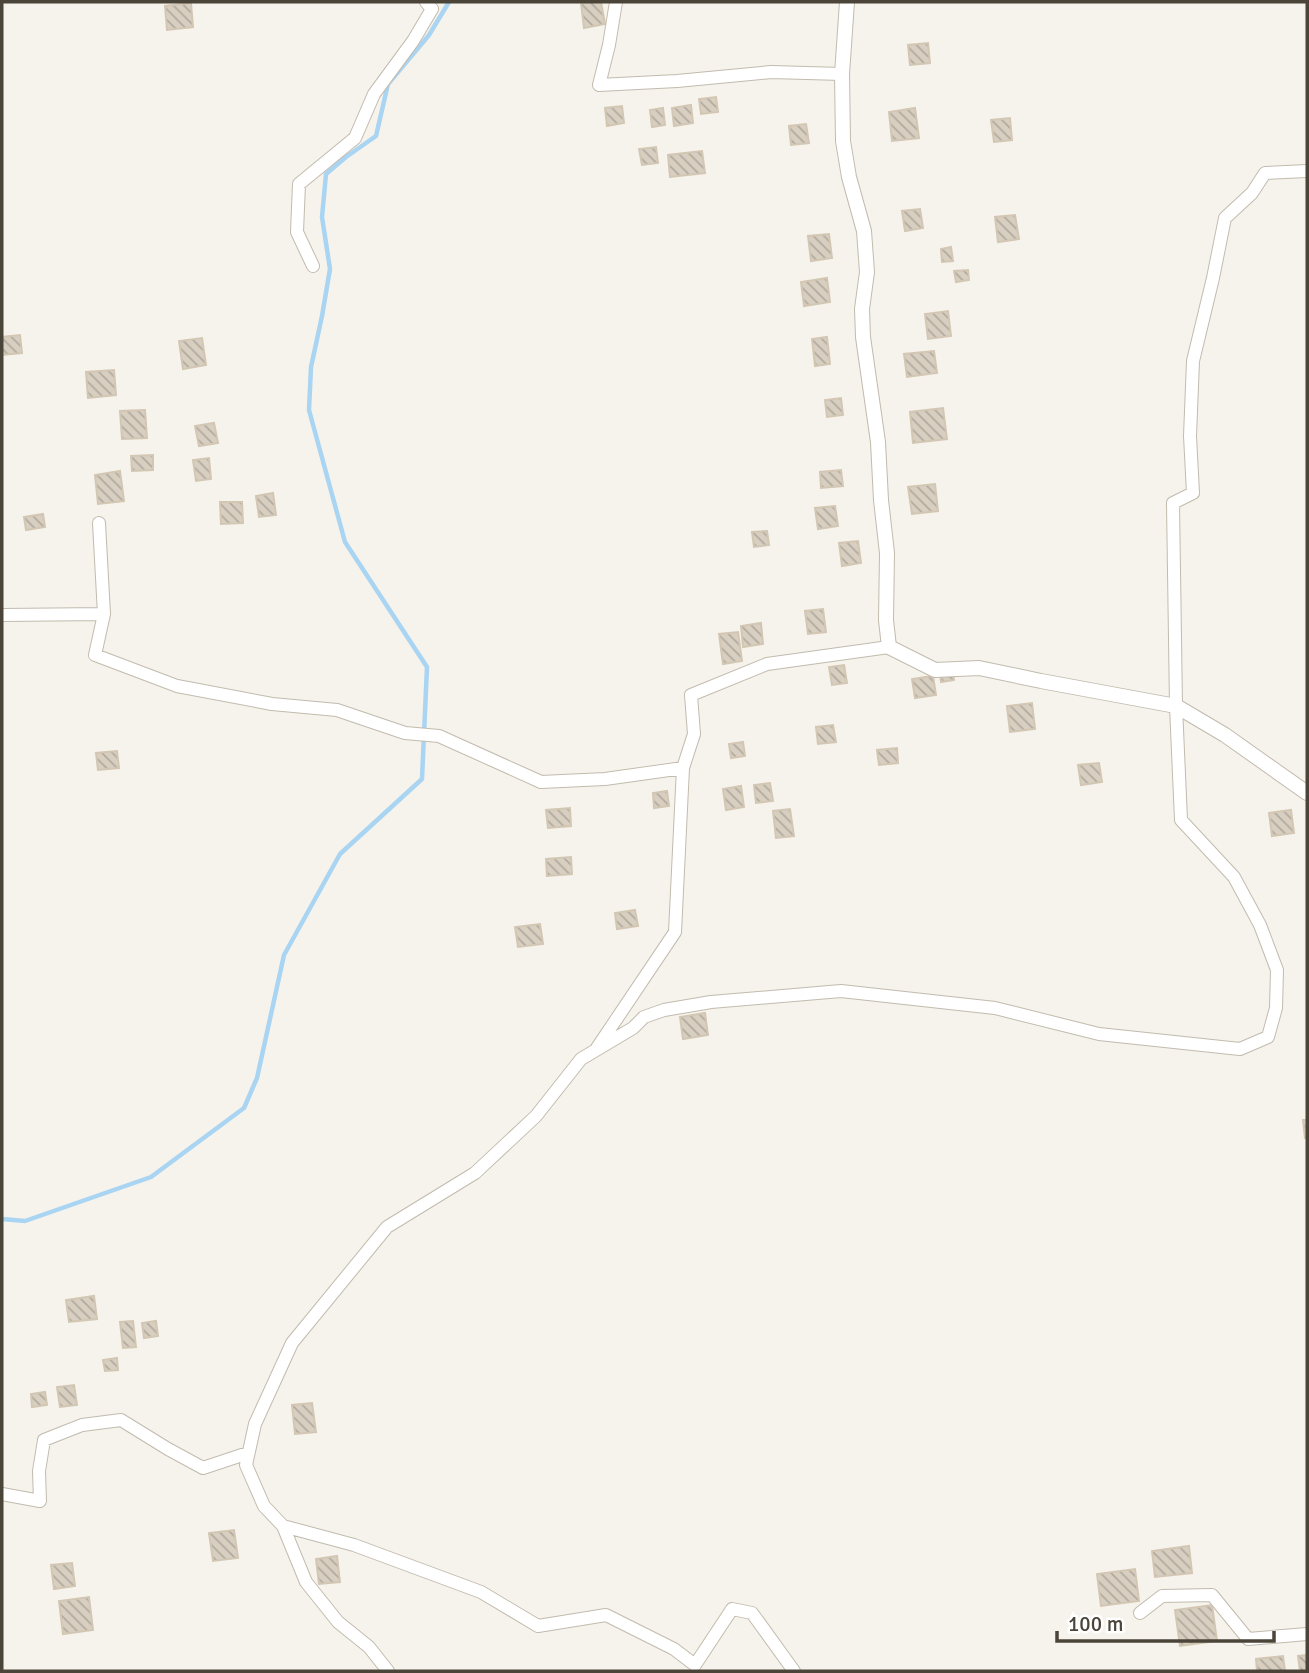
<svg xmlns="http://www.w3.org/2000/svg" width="1309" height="1673" font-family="Signika,sans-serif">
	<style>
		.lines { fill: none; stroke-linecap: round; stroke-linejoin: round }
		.stream { stroke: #a9d4f2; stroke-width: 4.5 }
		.building { fill: url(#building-back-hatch); stroke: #d3c7b4; stroke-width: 2 }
		.minor-casing { stroke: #c2bbae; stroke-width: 14 }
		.tertiary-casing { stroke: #c2bbae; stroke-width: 16 }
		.minor { stroke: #fff; stroke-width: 12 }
		.tertiary { stroke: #fff; stroke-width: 14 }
	</style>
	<defs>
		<pattern id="building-back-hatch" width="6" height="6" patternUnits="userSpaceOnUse" patternTransform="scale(1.75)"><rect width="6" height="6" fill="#d8cfc1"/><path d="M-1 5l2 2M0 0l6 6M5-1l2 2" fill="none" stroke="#b1aa9e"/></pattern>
	</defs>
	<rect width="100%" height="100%" fill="#f6f3ec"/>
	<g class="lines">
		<!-- stream -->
		<path class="stream" d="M2 1219 25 1221 151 1177 244 1108 257 1078 284 955 340 854 422 779 427 667 345 542 309 410 311 367 322 316 330 269 322 217 326 174 346 157 376 136 388 84 429 35 449 2"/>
	</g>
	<!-- building -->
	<path class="building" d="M588 2H601L605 24 584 28 581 3Z
		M191 3 193 27 167 30 165 6Z
		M928 43 930 63 910 65 908 45Z
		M716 97 718 112 701 114 699 99Z
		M691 105 693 123 674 126 672 108Z
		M622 106 624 123 607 126 605 108Z
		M663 108 665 125 652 127 650 110Z
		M915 108 919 138 892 141 889 112Z
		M1010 118 1012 140 994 142 991 120Z
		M806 124 809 143 791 145 789 126Z
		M656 147 658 163 642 165 639 149Z
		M702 151 705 173 670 177 668 155Z
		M920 209 923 228 905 231 902 211Z
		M1015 215 1019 239 998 242 995 217Z
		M829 234 832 258 811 261 808 236Z
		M951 247 953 261 942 262 941 249Z
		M968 270 969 280 956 282 954 271Z
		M827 278 830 302 804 306 801 282Z
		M948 311 951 336 928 339 925 314Z
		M20 335 22 353 2 355V337Z
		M827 337 830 364 815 366 812 339Z
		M202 338 206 365 183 369 179 341Z
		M934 351 937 373 907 377 904 354Z
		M114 370 116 395 88 398 86 372Z
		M841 398 843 415 827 417 825 400Z
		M943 408 947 439 913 443 910 412Z
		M145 410 147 438 122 439 120 411Z
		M214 423 218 443 199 446 195 426Z
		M153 455V470L132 471 131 456Z
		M209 458 211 479 196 481 193 460Z
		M841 470 843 486 821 488 820 472Z
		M120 471 124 501 98 504 95 475Z
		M935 484 938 511 912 514 908 487Z
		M273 493 276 515 259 517 256 496Z
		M220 502H242L243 523 221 524Z
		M835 506 838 526 818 529 815 508Z
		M43 514 45 527 26 530 24 517Z
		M767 531 769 545 754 547 752 532Z
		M858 541 861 563 842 566 839 543Z
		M823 609 826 632 808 634 805 611Z
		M761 623 763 644 743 647 741 626Z
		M738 632 742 661 723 664 719 634Z
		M844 665 847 683 832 685 829 667Z
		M953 672 954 680 941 682 940 673Z
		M933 676 936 695 915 698 912 679Z
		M1032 703 1035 729 1010 732 1007 706Z
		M833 725 836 742 818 744 816 727Z
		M743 742 745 756 731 758 729 744Z
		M897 748 898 763 879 765 877 750Z
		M117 751 119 768 98 770 96 753Z
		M1099 763 1102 782 1081 785 1078 765Z
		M770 783 773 801 756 803 754 785Z
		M741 786 744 807 726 810 723 789Z
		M667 791 669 806 654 808 653 793Z
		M570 808 571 826 548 828 546 810Z
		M790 809 794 836 776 838 773 811Z
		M1291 810 1294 833 1272 836 1269 813Z
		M571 857 572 874 547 876 546 859Z
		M635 910 638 926 617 929 615 913Z
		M540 924 543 944 518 947 515 927Z
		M705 1013 708 1035 683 1039 680 1017Z
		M1303 1120H1307V1138H1305Z
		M94 1296 97 1319 69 1322 66 1300Z
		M133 1321 136 1347 123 1348 120 1322Z
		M156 1321 158 1336 144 1338 142 1323Z
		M117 1358 118 1370 105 1371 103 1360Z
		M74 1385 77 1405 60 1407 57 1387Z
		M45 1392 47 1405 32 1407 31 1394Z
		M312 1403 316 1432 295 1434 292 1405Z
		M234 1530 238 1558 213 1561 209 1533Z
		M1189 1546 1192 1573 1155 1577 1152 1551Z
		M337 1556 340 1582 319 1584 316 1559Z
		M72 1563 75 1586 54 1589 51 1565Z
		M1135 1569 1139 1601 1101 1606 1097 1574Z
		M89 1597 93 1630 63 1634 59 1601Z
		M1212 1605 1217 1641 1180 1646 1175 1610Z
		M1307 1655V1671H1300L1298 1656Z
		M1283 1656 1285 1671H1257L1256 1659Z"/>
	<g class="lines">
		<defs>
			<path id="minor" d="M616 2 609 45 599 85 677 81 771 72 842 74
				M313 266 297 232 299 184 355 138 374 94 413 41 432 9 426 2
				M104 614 95 655 177 686 272 704 337 710 405 733 439 736 541 782 605 779 683 768 694 734 691 695 767 664 889 647
				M2 615 104 614 99 523
				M597 1048 675 932 683 768
				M2 1494 40 1501 39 1471 44 1440 82 1425 121 1420 168 1449 203 1468 248 1453
				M283 1526 354 1545 481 1592 538 1626 606 1615 674 1649 695 1665 732 1609 752 1613 794 1671
				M1140 1613 1162 1596 1212 1595 1248 1639 1307 1634
				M388 1671 369 1647 338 1622 306 1582 283 1526 264 1506 246 1465 255 1424 292 1343 387 1227 475 1173 536 1116 581 1059 633 1028 644 1017 664 1010 711 1002 841 991 995 1008 1099 1034 1240 1049 1268 1037 1276 1008 1277 970 1260 925 1234 877 1181 820 1176 706 1173 503 1193 493 1190 436 1193 361 1213 278 1225 218 1252 193 1265 173 1307 171"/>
			<path id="tertiary" d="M847 2 842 74 843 141 849 177 864 231 867 272 862 309 863 337 878 442 881 500 887 553 886 620 889 647 935 670 979 668 1041 681 1176 706 1225 735 1307 793"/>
		</defs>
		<!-- minor casing -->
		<use href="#minor" class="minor-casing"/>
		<!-- tertiary casing -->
		<use href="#tertiary" class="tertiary-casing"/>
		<!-- minor -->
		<use href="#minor" class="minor"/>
		<!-- tertiary -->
		<use href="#tertiary" class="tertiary"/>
	</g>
	<!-- border -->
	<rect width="1309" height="1673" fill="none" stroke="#4b4439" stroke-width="7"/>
	<!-- scale -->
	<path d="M1057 1631v10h217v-10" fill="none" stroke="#4b4439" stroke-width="3.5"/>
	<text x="1068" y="1631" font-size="21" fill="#4b4439" stroke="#ffffff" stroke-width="5" paint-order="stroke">100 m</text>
</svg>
